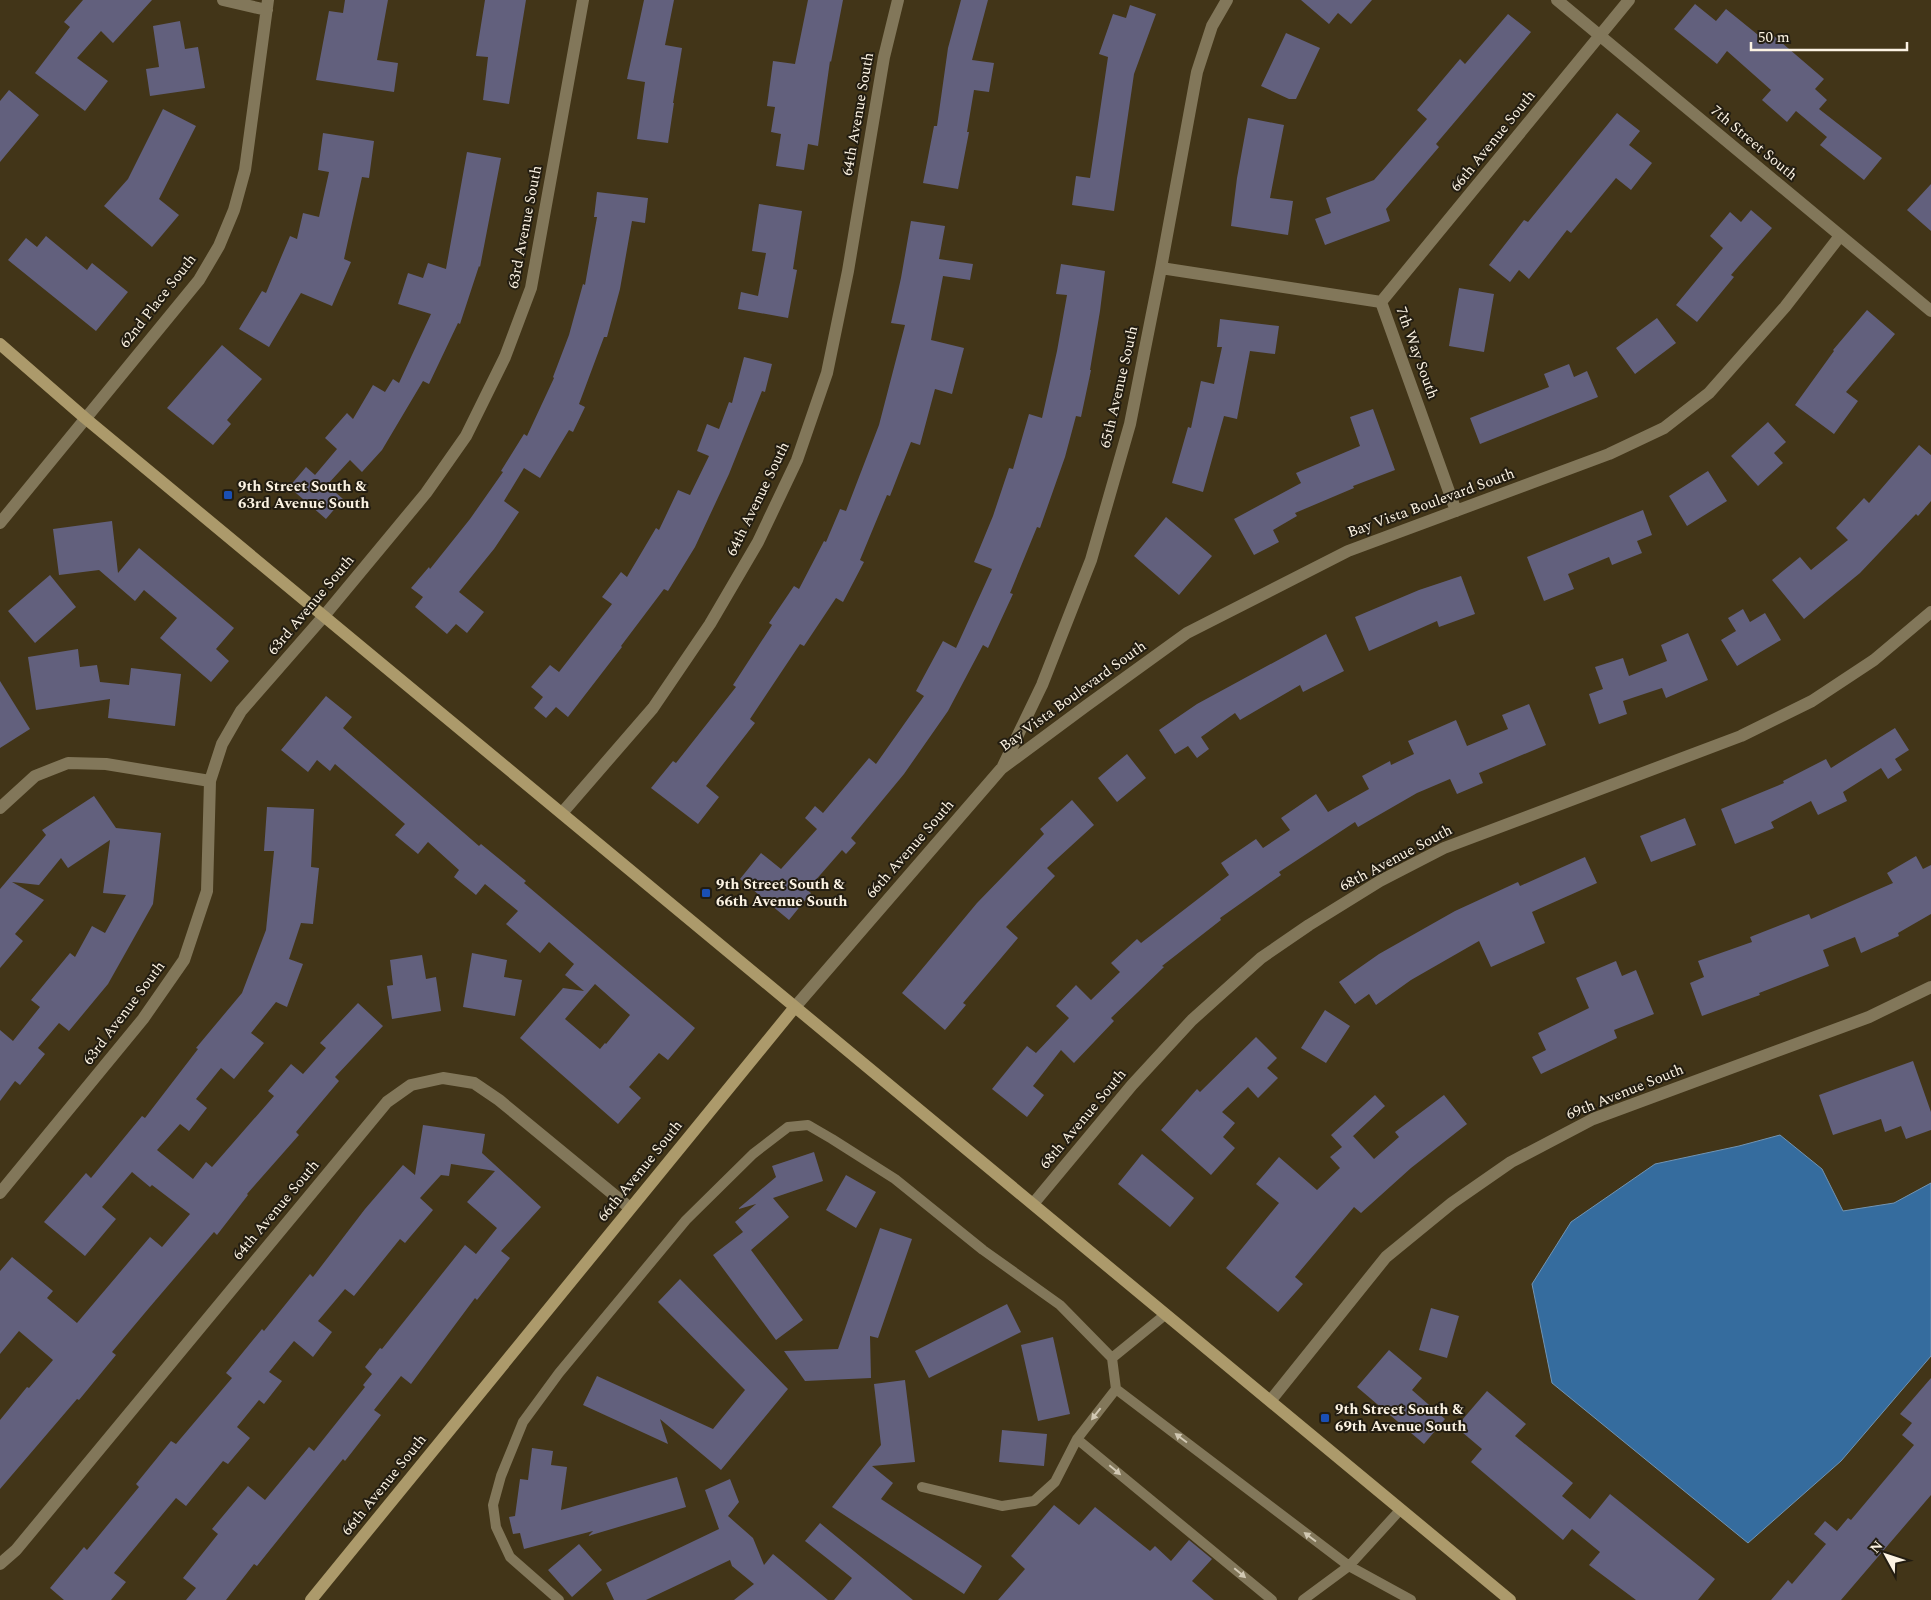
<svg xmlns="http://www.w3.org/2000/svg" width="1931" height="1600" font-family="Spectral,serif">
	<style>
		.water { fill: #356c9e; stroke: #7194b3 }
		.building { fill: #62607d; fill-rule: evenodd }
		.lines { fill: none; stroke-linecap: round; stroke-linejoin: round }
		.lane { stroke: #82775a; stroke-width: 10 }
		.street { stroke: #82775a; stroke-width: 12 }
		.secondary { stroke: #ac9a6b; stroke-width: 12 }
		.oneway { fill: #d1c8b3 }
		.transit-dot { fill: #1a4fb4; stroke: #231d11; stroke-width: 2 }
		.labels { text-anchor: middle; dominant-baseline: central; stroke-width: 4; stroke-linejoin: round; paint-order: stroke }
		.street-label { font-size: 15px; fill: #fcf3e3; stroke: #231d11 }
		.poi-label { font-size: 15px; font-weight: bold; fill: #fcf3e3; stroke: #231d11; text-anchor: start }
	</style>
	<rect width="100%" height="100%" fill="#423518"/>
	<!-- water -->
	<path class="water" d="M1780 1135 1822 1169 1843 1211 1894 1203 1931 1183V1356L1841 1461 1748 1543 1552 1383 1532 1284 1571 1222 1655 1164 1739 1146Z"/>
	<!-- building -->
	<path class="building" d="M83 0H152L113 43 101 31 77 58 108 81 85 111 35 73 70 27 64 22Z
		M345 0H388L377 60 398 63 394 92 316 80 329 11 343 13Z
		M485 0H526L509 104 483 100 488 57 476 56Z
		M644 0H674L665 45 682 48 673 103H674L668 143 637 139 645 82 627 79Z
		M808 0H843L831 62 830 61 818 146 808 144 804 170 776 166 781 134 771 132 775 107 767 106 773 61 795 64Z
		M961 0H988L972 60 994 63 989 92 974 90 967 132H969L958 189 923 183 934 126H937L948 48Z
		M1301 0H1372L1351 24 1338 13 1329 24Z
		M1695 4 1716 21 1726 9 1768 43 1774 36 1824 79 1815 89 1827 100 1819 109 1882 158 1864 180 1820 145 1827 137 1796 111 1787 122 1762 100 1771 90 1727 51 1717 64 1674 29Z
		M1130 5 1156 14 1134 74 1114 211 1072 205 1076 176 1090 178 1108 57 1099 54 1113 14 1126 18Z
		M1508 14 1531 32 1436 144 1439 147 1386 209 1390 221 1325 245 1315 219 1331 213 1326 198 1374 180 1427 119 1417 110 1460 59 1465 64Z
		M180 21 185 49 198 47 205 88 150 96 146 69 159 67 153 26Z
		M1286 33 1320 48 1296 99H1289L1261 86Z
		M9 90 39 115 0 162V101Z
		M163 109 196 126 159 199 179 215 152 247 104 206 128 179Z
		M1617 113 1640 131 1629 145 1652 163 1631 190 1616 178 1571 233 1567 230 1529 279 1519 270 1510 282 1489 265 1524 220 1528 222Z
		M1248 118 1284 125 1270 198 1293 201 1288 235 1231 226 1237 178Z
		M323 133 374 141 369 178 362 177 344 259 351 262 332 306 301 293 269 347 239 329 262 291 266 293 290 236 297 239 303 213 319 217 329 172 318 170Z
		M467 152 501 158 480 267 479 266 460 324 458 323 429 384 423 381 382 450 362 472 350 460 327 485 343 499 326 519 289 487 306 467 315 475 337 449 325 438 347 413 353 419 373 385 385 392 393 379 399 383 431 314 398 304 408 273 423 278 428 263 446 269Z
		M1931 184V231L1907 210Z
		M597 192 648 198 645 223 632 221 620 289 607 337H604L579 404 585 407 573 432 569 430 540 478 524 468 504 501 519 512 494 549 459 592 484 612 467 633 456 624 447 634 415 607 423 597 411 588 429 567 430 569 470 519 503 472 501 471 524 434 527 436 554 378 553 377 569 335 583 284 585 285 597 217H594Z
		M759 204 802 211 793 269 797 270 788 318 738 309 741 292 758 296 766 253 752 251Z
		M1751 210 1772 228 1731 275 1734 277 1697 322 1676 305 1723 248 1710 236 1730 212 1741 222Z
		M911 221 945 226 939 259 973 264 970 280 943 276 931 340 964 348 952 394 935 389 920 445 911 442 890 496 887 495 860 560 864 562 843 602 836 598 804 646 800 644 750 719 755 723 706 786 719 797 698 824 651 788 673 761 676 763 736 687 733 685 772 625 769 623 794 586 799 589 824 541 826 542 840 509 846 511 879 425 905 325 891 323 901 278Z
		M46 236 87 270 92 263 128 292 96 331 8 260 26 238 37 247Z
		M1061 264 1105 271 1100 311 1090 370H1091L1081 417 1076 416 1065 457 1040 528 1037 527 1010 593 1013 594 988 648 983 645 948 711 904 774 851 838 856 843 846 854 842 850 807 890 811 893 789 920 740 879 761 853 781 869 817 829 805 818 815 806 823 813 869 758 876 764 924 696 916 691 943 641 956 648 992 569 974 562 993 516 1009 468 1013 469 1029 414 1042 418 1057 351 1067 295 1056 294Z
		M1459 288 1494 294 1484 352 1449 346Z
		M1867 310 1895 334 1846 392 1858 401 1834 434 1795 405 1834 351 1833 350Z
		M1657 318 1676 343 1635 374 1616 348Z
		M1220 319 1279 326 1275 354 1250 351 1237 419 1224 416 1203 492 1172 483 1188 427 1191 428 1201 381 1214 384 1222 347H1217Z
		M222 345 262 379 227 420 231 424 213 445 167 408Z
		M744 357 772 364 765 392 762 391 729 474 695 547 668 591 664 589 621 646 622 647 568 717 556 707 546 718 534 708 543 697 531 687 550 665 559 672 612 604 602 597 621 572 627 577 656 528 659 530 678 490 690 495 709 456 697 451 707 424 719 429 729 402 732 403Z
		M1569 364 1574 377 1587 371 1598 397 1480 444 1470 418 1549 387 1544 374Z
		M1373 409 1395 470 1353 486 1354 488 1295 513 1297 516 1273 530 1279 542 1254 555 1234 519 1301 483 1296 473 1360 446 1350 417Z
		M1768 422 1786 442 1774 453 1783 463 1758 486 1731 456Z
		M1919 445 1931 455V501L1918 516 1916 514 1860 573 1804 619 1772 580 1800 557 1811 570 1848 540 1836 528 1864 498 1869 503Z
		M1708 471 1727 501 1687 526 1669 496Z
		M1643 510 1652 535 1637 541 1642 553 1612 565 1609 557 1568 574 1574 589 1544 601 1527 557Z
		M1166 517 1212 556 1179 595 1134 556Z
		M112 521 118 573 139 548 234 628 216 649 229 661 211 682 160 638 177 618 144 590 135 601 99 570 59 575 53 529Z
		M50 575 76 607 35 643 8 611Z
		M1461 576 1475 614 1439 627 1437 621 1369 651 1355 617 1419 590Z
		M1743 609 1750 622 1765 613 1781 640 1737 666 1721 640 1736 631 1728 618Z
		M1688 633 1708 680 1666 698 1662 688 1623 701 1627 714 1599 724 1589 694 1603 689 1595 667 1623 658 1629 676 1667 661 1661 645Z
		M1326 634 1344 671 1303 692 1300 685 1240 720 1235 713 1201 737 1209 749 1197 758 1188 746 1175 754 1159 730 1197 704Z
		M78 649 80 667 97 665 100 682 129 685 131 668 181 674 175 726 108 718 110 699 36 710 28 657Z
		M0 681 30 729 0 748Z
		M326 696 352 717 343 728 479 846 481 844 526 881 524 883 695 1028 668 1060 659 1053 629 1087 641 1098 618 1124 520 1038 563 988 584 991 565 975 574 964 549 942 540 953 506 924 518 911 485 884 476 895 454 877 459 870 428 842 418 854 395 835 405 824 335 764 330 771 317 760 308 772 281 750ZM595 984 630 1015 606 1044 605 1043 600 1049 565 1019Z
		M1529 704 1546 745 1479 773 1483 783 1457 794 1450 779 1417 793 1358 827 1355 822 1279 872 1281 875 1220 918 1221 920 1162 966 1164 967 1111 1018 1114 1021 1074 1063 1061 1050 1033 1086 1044 1095 1027 1117 992 1089 1027 1046 1036 1053 1069 1018 1056 1006 1076 985 1091 1000 1120 972 1111 963 1137 939 1141 943 1229 875 1221 863 1256 839 1263 848 1290 830 1281 818 1316 794 1328 812 1369 789 1362 776 1390 761 1391 765 1414 754 1408 741 1456 720 1467 746 1508 729 1502 715Z
		M1895 728 1909 750 1895 759 1902 770 1888 779 1881 768 1843 792 1847 801 1818 815 1811 801 1771 822 1774 828 1735 844 1721 809 1784 783 1783 781 1826 759 1831 768Z
		M1127 754 1146 778 1117 802 1098 778Z
		M94 796 116 828 161 833 153 904 108 984 69 1031 59 1023 38 1048 45 1054 20 1085 15 1081 0 1101V1030L13 1041 40 1007 31 1000 70 953 75 957 92 926 105 933 126 895 103 893 110 840 68 868 61 858 39 885 12 882 44 900 15 934 23 941 0 968V889L46 835 42 830Z
		M1072 800 1094 825 1047 868 1055 876 1006 927 1018 938 963 1003 966 1005 945 1030 902 993 977 903 1044 834 1040 829Z
		M267 807 314 809 311 867 319 868 313 924 301 923 289 959 303 964 287 1007 276 1002 251 1033 264 1043 234 1079 221 1068 196 1099 207 1108 189 1131 180 1124 157 1150 193 1179 206 1162 212 1167 274 1096 268 1091 291 1064 303 1074 326 1048 320 1043 358 1003 383 1026 335 1077 339 1081 296 1132 299 1135 247 1194 248 1195 217 1235 214 1232 149 1308 112 1352 116 1355 79 1400 77 1399 0 1489V1420L27 1387 29 1388 53 1360 19 1331 0 1354V1271L12 1257 53 1291 47 1298 77 1323 150 1237 162 1247 190 1214 152 1185 150 1187 132 1172 102 1207 116 1219 85 1256 44 1222 86 1173 91 1178 142 1116 145 1118 198 1049 196 1048 242 993 266 930 274 851H264Z
		M1685 818 1696 845 1651 862 1640 836Z
		M1916 856 1923 869 1931 865V914L1898 933 1899 936 1861 953 1855 937 1823 950 1829 966 1759 993 1760 995 1702 1016 1690 983 1704 977 1698 961 1752 942 1750 937 1809 914 1811 919 1893 883 1887 873Z
		M1585 857 1597 883 1532 912 1545 943 1491 967 1479 941 1411 980 1376 1005 1369 994 1355 1004 1339 982 1379 954 1455 911 1518 882 1520 886Z
		M472 953 507 960 504 977 522 980 515 1016 463 1007Z
		M422 955 426 979 436 977 441 1011 392 1019 387 986 393 985 390 960Z
		M1616 961 1622 976 1636 970 1654 1014 1614 1030 1617 1038 1541 1074 1532 1057 1546 1050 1538 1033 1589 1008 1576 978Z
		M1325 1010 1350 1026 1326 1063 1301 1048Z
		M1256 1037 1277 1058 1267 1068 1278 1078 1258 1098 1248 1087 1222 1112 1235 1123 1223 1137 1235 1148 1211 1175 1161 1130 1197 1089 1200 1092Z
		M1913 1061 1931 1112V1130L1906 1139 1901 1126 1885 1132 1881 1119 1833 1135 1819 1095Z
		M1375 1095 1385 1106 1352 1137 1353 1136 1374 1159 1399 1137 1395 1132 1444 1095 1467 1124 1411 1168 1361 1213 1354 1207 1295 1277 1303 1284 1278 1312 1226 1268 1279 1203 1256 1184 1279 1157 1317 1190 1340 1168 1330 1157 1342 1147 1331 1135Z
		M423 1125 485 1134 482 1153 541 1207 501 1251 510 1258 477 1300 475 1298 411 1384 401 1376 374 1410 381 1415 345 1461 343 1459 257 1566 254 1564 226 1600H186L196 1588 183 1578 218 1534 212 1529 248 1486 265 1500 309 1447 314 1451 365 1387 363 1385 372 1374 365 1367 380 1348 382 1349 465 1245 476 1254 497 1228 467 1202 495 1171 451 1164 449 1176 441 1175 420 1198 433 1210 405 1243 400 1239 354 1296 345 1289 318 1321 332 1332 313 1357 294 1341 269 1372 282 1381 264 1404 259 1400 237 1427 250 1438 228 1464 223 1461 186 1506 176 1498 114 1573 126 1582 111 1600H64L50 1588 84 1547 87 1550 139 1487 136 1484 171 1441 176 1444 232 1378 226 1373 262 1329 264 1331 310 1274 313 1277 365 1209 403 1165 415 1175Z
		M814 1152 823 1181 773 1198 789 1217 751 1250 803 1320 776 1340 713 1255 743 1232 735 1222 756 1204 739 1209V1208L776 1177 772 1166Z
		M1142 1154 1194 1198 1170 1227 1118 1184Z
		M846 1175 876 1192 856 1228 826 1210Z
		M880 1228 912 1239 878 1338 870 1336 871 1378 805 1381 784 1351 838 1349Z
		M680 1279 788 1389 721 1470 660 1419 668 1444 583 1405 597 1376 713 1429 745 1390 658 1302Z
		M1007 1304 1021 1332 929 1378 915 1351Z
		M1431 1308 1459 1316 1447 1358 1419 1350Z
		M1053 1337 1070 1414 1038 1421 1021 1345Z
		M1389 1350 1422 1378 1412 1390 1445 1419 1424 1444 1357 1387Z
		M1931 1378V1495L1841 1600H1771L1788 1580 1792 1584 1826 1544 1814 1534 1825 1521 1837 1531 1848 1518 1851 1520 1914 1445 1902 1435 1912 1423 1900 1414Z
		M905 1380 915 1462 872 1466 893 1483 881 1499 982 1566 964 1594 832 1507 881 1445 874 1384Z
		M1487 1391 1526 1424 1515 1436 1573 1483 1562 1496 1590 1519 1610 1494 1715 1579 1698 1600H1636L1589 1565 1600 1552 1572 1529 1563 1540 1471 1462 1482 1449 1456 1427Z
		M1002 1430 1047 1434 1044 1466 999 1462Z
		M532 1448 553 1451 551 1465 567 1467 561 1510 677 1477 686 1507 588 1536 593 1531 524 1549 520 1533 513 1534 509 1517 515 1516 520 1479 528 1480Z
		M730 1479 739 1502 728 1516 753 1538 764 1565 773 1554 828 1600H734L754 1584 732 1566 730 1560 646 1600H614L606 1583 719 1529 705 1490Z
		M1054 1505 1079 1525 1095 1507 1150 1551 1155 1546 1171 1561 1189 1540 1212 1559 1192 1581 1214 1600H998L1025 1569 1011 1556Z
		M820 1523 913 1600H834L852 1578 805 1541Z
		M579 1544 602 1570 572 1597 548 1570Z"/>
	<g class="lines">
		<!-- lane -->
		<path class="lane" d="M1112 1358 1166 1314
			M1077 1439 1272 1600
			M922 1487 1002 1506 1034 1501 1055 1482 1077 1439 1116 1389
			M559 1600 510 1557 496 1527 493 1505 501 1476 523 1422 559 1373 686 1220 753 1154 788 1127 808 1125 832 1139 895 1179 983 1250 1060 1305 1112 1358 1116 1389 1349 1566 1411 1600
			M1303 1600 1349 1566 1401 1509"/>
		<!-- street -->
		<path class="street" d="M223 0 267 10
			M1557 0 1931 311
			M1161 268 1381 302 1456 511
			M1381 302 1629 0
			M0 523 199 280 219 246 234 210 245 170 268 0
			M1003 766 1042 685 1091 560 1130 424 1161 268 1197 72 1212 26 1227 0
			M0 808 35 776 68 763 106 764 210 781
			M562 813 653 708 710 624 758 542 797 460 827 373 848 271 884 57 898 0
			M795 1007 1001 769 1086 706 1187 633 1348 551 1609 454 1664 428 1709 393 1785 307 1840 236
			M0 1193 143 1019 184 960 207 891 210 781 222 744 241 711 324 616 426 493 466 436 505 357 531 288 583 0
			M1033 1204 1132 1085 1192 1020 1261 958 1309 925 1380 881 1444 848 1741 736 1812 701 1874 660 1931 612
			M1271 1400 1386 1257 1452 1203 1511 1162 1593 1119 1869 1017 1931 987
			M0 1564 16 1550 387 1102 411 1085 443 1078 474 1083 499 1100 630 1208"/>
		<!-- secondary -->
		<path class="secondary" d="M0 344 85 418 1510 1600
			M311 1600 795 1007"/>
	</g>
	<!-- one-way arrows -->
	<defs><path id="oneway-solid" d="M-6-.8H1V-3.2L6.5 0L1 3.2V.8H-6Z" transform="scale(1.25)"/></defs>
	<g class="oneway">
		<use href="#oneway-solid" transform="translate(1096 1414) rotate(128)"/>
		<use href="#oneway-solid" transform="translate(1181 1438) rotate(-143)"/>
		<use href="#oneway-solid" transform="translate(1115 1470) rotate(40)"/>
		<use href="#oneway-solid" transform="translate(1310 1537) rotate(-143)"/>
		<use href="#oneway-solid" transform="translate(1240 1573) rotate(40)"/>
	</g>
	<!-- markers -->
	<g class="transit-dot">
		<rect x="223" y="490" width="10" height="10" rx="2.5"/>
		<rect x="701" y="888" width="10" height="10" rx="2.5"/>
		<rect x="1320" y="1413" width="10" height="10" rx="2.5"/>
	</g>
	<g class="labels">
		<!-- street labels -->
		<g class="street-label">
			<text transform="translate(858 114) rotate(-80)">64th Avenue South</text>
			<text transform="translate(1493 141) rotate(-51)">66th Avenue South</text>
			<text transform="translate(1754 143) rotate(40)">7th Street South</text>
			<text transform="translate(525 227) rotate(-79)">63rd Avenue South</text>
			<text transform="translate(158 301) rotate(-52)">62nd Place South</text>
			<text transform="translate(1417 353) rotate(70)">7th Way South</text>
			<text transform="translate(1119 387) rotate(-77)">65th Avenue South</text>
			<text transform="translate(758 499) rotate(-64)">64th Avenue South</text>
			<text transform="translate(1431 503) rotate(-20)">Bay Vista Boulevard South</text>
			<text transform="translate(311 605) rotate(-50)">63rd Avenue South</text>
			<text transform="translate(1073 696) rotate(-36)">Bay Vista Boulevard South</text>
			<text transform="translate(910 849) rotate(-49)">66th Avenue South</text>
			<text transform="translate(1396 858) rotate(-28)">68th Avenue South</text>
			<text transform="translate(124 1013) rotate(-53)">63rd Avenue South</text>
			<text transform="translate(1625 1092) rotate(-22)">69th Avenue South</text>
			<text transform="translate(1083 1119) rotate(-50)">68th Avenue South</text>
			<text transform="translate(640 1171) rotate(-51)">66th Avenue South</text>
			<text transform="translate(276 1210) rotate(-50)">64th Avenue South</text>
			<text transform="translate(384 1485) rotate(-51)">66th Avenue South</text>
		</g>
		<!-- poi labels -->
		<g class="poi-label">
			<text x="238" y="486">9th Street South &amp;<tspan x="238" dy="17">63rd Avenue South</tspan></text>
			<text x="716" y="884">9th Street South &amp;<tspan x="716" dy="17">66th Avenue South</tspan></text>
			<text x="1335" y="1409">9th Street South &amp;<tspan x="1335" dy="17">69th Avenue South</tspan></text>
		</g>
	</g>
	<!-- north arrow -->
	<g transform="translate(1886 1555) rotate(310)" stroke="#231d11" stroke-width="4" paint-order="stroke">
	<path d="M0-4L9 19L0 12L-9 19Z" fill="#fcf3e3"/>
	<text y="-8" font-size="14" font-weight="bold" text-anchor="middle" fill="#fcf3e3">N</text>
	</g>
	<!-- scale -->
	<path d="M1751 42v8h156v-8" fill="none" stroke="#fcf3e3" stroke-width="2.5"/>
	<text x="1758" y="42" font-size="15" fill="#fcf3e3" stroke="#231d11" stroke-width="4" paint-order="stroke">50 m</text>
</svg>
